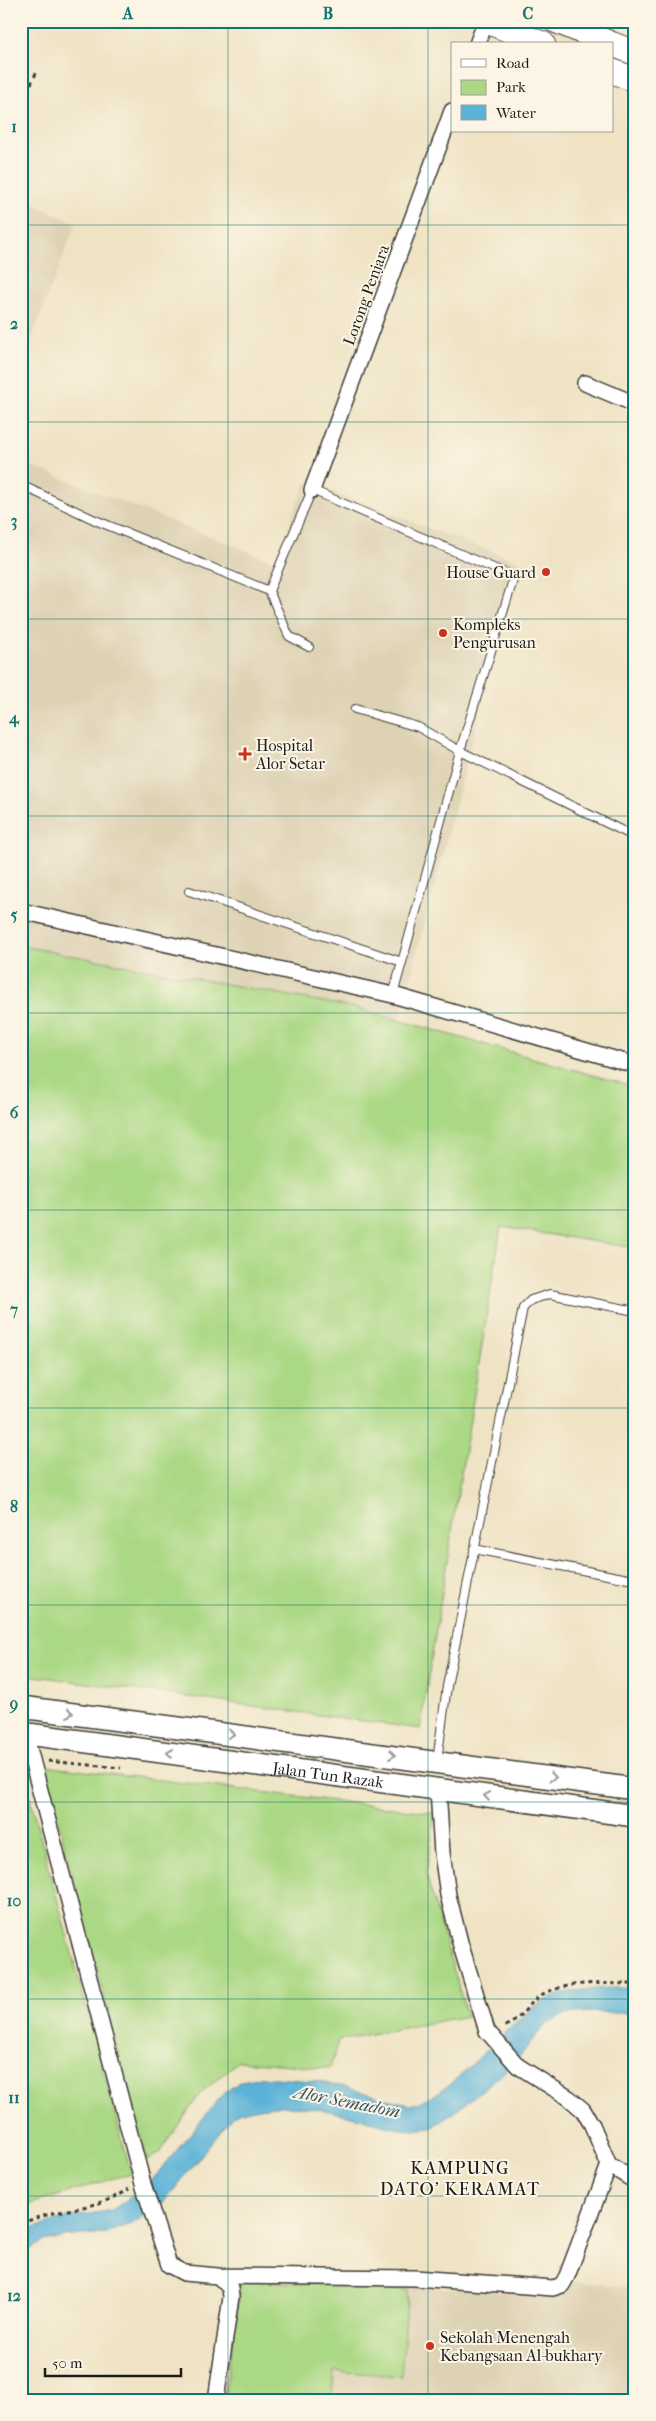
<svg xmlns="http://www.w3.org/2000/svg" width="656" height="2421" font-family="'IM FELL French Canon',serif">
	<style>
		.built { fill: #ded2b4 }
		.green { fill: #abd884; stroke: #647a50 }
		.water { fill: #5ab2d7; stroke: #3b677a }
		.lines { fill: none; stroke-linecap: round; stroke-linejoin: round }
		.lane-casing { stroke: #3c3a35; stroke-width: 10 }
		.street-casing { stroke: #3c3a35; stroke-width: 18 }
		.secondary-casing { stroke: #3c3a35; stroke-width: 24 }
		.primary-casing { stroke: #3c3a35; stroke-width: 26 }
		.path { stroke: #3c3a35; stroke-width: 3; stroke-dasharray: 4 4; stroke-linecap: butt }
		.lane { stroke: #fff; stroke-width: 8 }
		.street { stroke: #fff; stroke-width: 15 }
		.secondary { stroke: #fff; stroke-width: 21 }
		.primary { stroke: #fff; stroke-width: 24 }
		.oneway { stroke: #999 }
		.grid { fill: none; stroke: #0f766e; stroke-width: 1; stroke-opacity: 0.55 }
		.poi-dot { fill: #c8321e; stroke: #fcf5e5; stroke-width: 2 }
		.labels { text-anchor: middle; dominant-baseline: central; stroke-width: 4; stroke-linejoin: round; paint-order: stroke }
		.street-label { font-size: 16px; fill: #1c1c1c; stroke: #fcf5e5 }
		.poi-label { font-size: 16px; fill: #1c1c1c; stroke: #fcf5e5; text-anchor: start }
		.water-label { font-size: 18px; font-style: italic; fill: #355867; stroke: #fcf5e5 }
		.neighbourhood-label { font-size: 18px; letter-spacing: 1px; fill: #1c1c1c; stroke: #fcf5e5 }
		.neatline { fill: none; stroke: #0f766e; stroke-width: 2 }
		.grid-label { font-size: 16px; text-anchor: middle; font-weight: bold; fill: #0f766e }
	</style>
	<rect width="100%" height="100%" fill="#fcf5e5"/>
	<filter id="ink" filterUnits="userSpaceOnUse"><feTurbulence type="fractalNoise" baseFrequency=".02" numOctaves="2"/><feDisplacementMap in="SourceGraphic" scale="10" xChannelSelector="R" yChannelSelector="G"/><feConvolveMatrix kernelMatrix="1 2 1 2 8 2 1 2 1" color-interpolation-filters="sRGB"/></filter>
	<filter id="wash" filterUnits="userSpaceOnUse"><feTurbulence type="fractalNoise" baseFrequency=".0096" numOctaves="4" result="noise"/><feDisplacementMap in="SourceGraphic" scale="20" xChannelSelector="R" yChannelSelector="G"/><feGaussianBlur stdDeviation="1.12" result="paint"/><feColorMatrix in="noise" values="0 0 0 0 0 0 0 0 0 0 0 0 0 0 0 0 0 1.4 0 .05"/><feComposite in="paint" operator="in"/></filter>
	<g filter="url(#wash)">
		<rect width="100%" height="100%" fill="#efe3c4"/>
		<!-- built -->
		<path class="built" d="M21 199 76 223 21 366Z
			M21 462 275 562 306 482 519 562 399 1020 356 1008 21 946Z
			M236 2276 515 2292V2278L569 2281 635 2288V2400H217Z"/>
		<!-- green -->
		<path class="green" d="M21 946 356 1008 635 1087V1248L501 1227 420 1729 21 1674Z
			M21 1765 131 2173 21 2207Z
			M44 1766 435 1813 426 1874 467 2016 339 2040 330 2068 238 2061 200 2094 159 2153 147 2161Z
			M241 2280 408 2290 401 2376 334 2371 332 2400H224Z"/>
		<!-- water -->
		<path class="water" d="M608 1988H635V2014C611 2013 582 2009 559 2017 541 2024 531 2044 519 2057 507 2070 445 2123 430 2127 408 2134 388 2126 367 2120 326 2109 273 2097 233 2116L160 2207 132 2224 105 2233 72 2236 44 2241 21 2255V2232L67 2218 112 2210 148 2185 224 2093 241 2081 263 2077 325 2082 410 2105C454 2097 501 2026 542 2002 562 1990 586 1990 608 1988Z"/>
	</g>
	<g filter="url(#ink)">
		<g class="lines">
			<defs>
				<path id="lane" d="M21 485 95 520 269 591
					M309 647 289 636 269 591 312 490 514 577 460 751 393 995
					M355 709 418 727 460 751 635 837
					M189 891 402 962
					M474 1549 628 1579
					M437 1761 447 1686 523 1308 531 1300 550 1294 635 1311"/>
				<path id="street" d="M477 44 486 21
					M585 383 635 404
					M312 490 452 111
					M21 911 393 995 635 1065
					M25 1733 143 2184 169 2265 184 2273 218 2276 414 2278 553 2288 562 2285 567 2276 609 2165
					M438 1789 442 1853 448 1895 461 1946 487 2031 518 2066 569 2098 583 2110 592 2125 609 2165 635 2181
					M216 2400 231 2297 230 2288 218 2276"/>
				<g id="secondary">
					<path d="M21 1707 635 1789"/>
					<path id="s1" d="M21 1733 635 1816"/>
				</g>
				<path id="primary" d="M486 21 543 44
					M556 21 612 44
					M612 44 635 53
					M612 71 635 80"/>
			</defs>
			<!-- lane casing -->
			<use href="#lane" class="lane-casing"/>
			<!-- street casing -->
			<use href="#street" class="street-casing"/>
			<!-- secondary casing -->
			<use href="#secondary" class="secondary-casing"/>
			<!-- primary casing -->
			<use href="#primary" class="primary-casing"/>
			<!-- path -->
			<path class="path" d="M21 106 36 73
				M48 1761 121 1768
				M505 2026C522 2020 528 2002 543 1994 571 1980 605 1984 635 1984
				M21 2224C56 2207 98 2211 129 2189"/>
			<!-- lane -->
			<use href="#lane" class="lane"/>
			<!-- street -->
			<use href="#street" class="street"/>
			<!-- secondary -->
			<use href="#secondary" class="secondary"/>
			<!-- primary -->
			<use href="#primary" class="primary"/>
		</g>
		<!-- one-way arrows -->
		<defs><path id="oneway-chevron" d="M-2-3.5L2.5 0L-2 3.5" fill="none" stroke-width="1.6" stroke-linecap="round" stroke-linejoin="round" transform="scale(1.25)"/></defs>
		<g class="oneway">
			<use href="#oneway-chevron" transform="translate(70 1713) rotate(7)"/>
			<use href="#oneway-chevron" transform="translate(231 1734) rotate(7)"/>
			<use href="#oneway-chevron" transform="translate(170 1753) rotate(-172)"/>
			<use href="#oneway-chevron" transform="translate(392 1755) rotate(7)"/>
			<use href="#oneway-chevron" transform="translate(553 1777) rotate(8)"/>
			<use href="#oneway-chevron" transform="translate(487 1796) rotate(-172)"/>
		</g>
	</g>
	<!-- grid -->
	<path class="grid" d="M228 21V2400M428 21V2400M21 225H635M21 422H635M21 619H635M21 816H635M21 1013H635M21 1210H635M21 1408H635M21 1605H635M21 1802H635M21 1999H635M21 2196H635"/>
	<!-- markers -->
	<g class="poi-dot">
		<circle cx="546" cy="572" r="5"/>
		<circle cx="443" cy="633" r="5"/>
		<path d="M242.5 746.5h5v5h5v5h-5v5h-5v-5h-5v-5h5z"/>
		<circle cx="430" cy="2346" r="5"/>
	</g>
	<g class="labels">
		<!-- street labels -->
		<g class="street-label">
			<text transform="translate(366 295) rotate(-70)">Lorong Penjara</text>
			<text stroke="none"><textPath href="#s1" startOffset="310">Jalan Tun Razak</textPath></text>
		</g>
		<!-- poi labels -->
		<g class="poi-label">
			<text x="536" y="572" text-anchor="end">House Guard</text>
			<text x="453" y="624">Kompleks<tspan x="453" dy="18">Pengurusan</tspan></text>
			<text x="256" y="745">Hospital<tspan x="256" dy="18">Alor Setar</tspan></text>
			<text x="440" y="2337">Sekolah Menengah<tspan x="440" dy="18">Kebangsaan Al-bukhary</tspan></text>
		</g>
		<!-- water labels -->
		<g class="water-label">
			<text transform="translate(347 2102) rotate(11)">Alor Semadom</text>
		</g>
		<!-- neighbourhood labels -->
		<g class="neighbourhood-label">
			<text x="460" y="2168">KAMPUNG<tspan x="460" dy="21">DATO' KERAMAT</tspan></text>
		</g>
	</g>
	<!-- margin -->
	<rect width="656" height="2421" fill="none" stroke="#fcf5e5" stroke-width="55"/>
	<!-- legend -->
	<rect x="451" y="42" width="162" height="90" fill="#fcf5e5" stroke="#a29e95"/>
	<rect x="461" y="59" width="25" height="8" fill="#ffffff" stroke="#a29e95"/>
	<text x="496" y="68" font-size="15" fill="#1c1c1c">Road</text>
	<rect x="461" y="80" width="25" height="15" fill="#abd884" stroke="#a29e95"/>
	<text x="496" y="92" font-size="15" fill="#1c1c1c">Park</text>
	<rect x="461" y="105" width="25" height="15" fill="#5ab2d7" stroke="#a29e95"/>
	<text x="496" y="118" font-size="15" fill="#1c1c1c">Water</text>
	<!-- scale -->
	<path d="M45 2368v8h136v-8" fill="none" stroke="#1c1c1c" stroke-width="2.5"/>
	<text x="52" y="2368" font-size="15" fill="#1c1c1c" stroke="#fcf5e5" stroke-width="4" paint-order="stroke">50 m</text>
	<rect x="28" y="28" width="600" height="2366" class="neatline"/>
	<g class="grid-label">
		<text x="128" y="19">A</text>
		<text x="328" y="19">B</text>
		<text x="528" y="19">C</text>
		<text x="14" y="132">1</text>
		<text x="14" y="329">2</text>
		<text x="14" y="526">3</text>
		<text x="14" y="723">4</text>
		<text x="14" y="920">5</text>
		<text x="14" y="1118">6</text>
		<text x="14" y="1315">7</text>
		<text x="14" y="1512">8</text>
		<text x="14" y="1709">9</text>
		<text x="14" y="1906">10</text>
		<text x="14" y="2103">11</text>
		<text x="14" y="2301">12</text>
	</g>
</svg>
